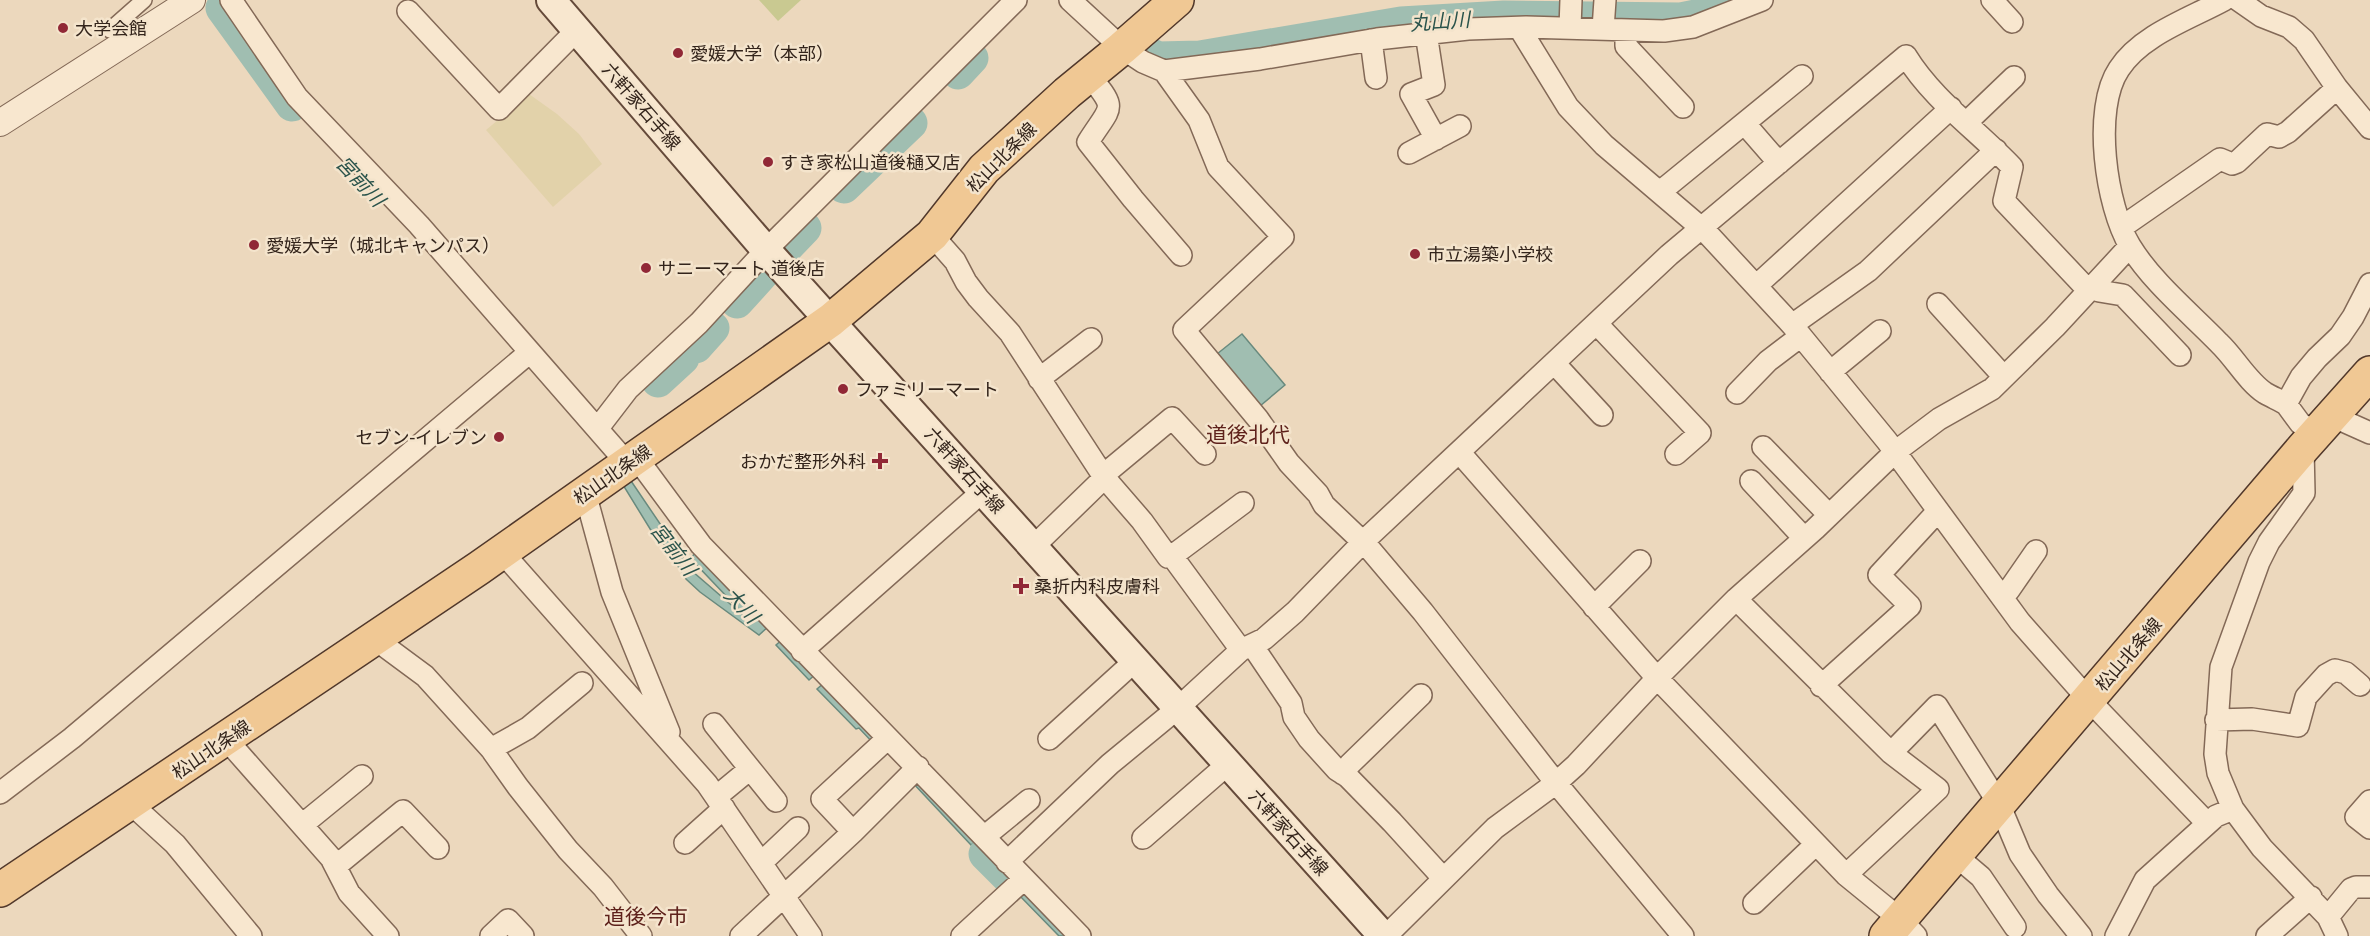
<svg xmlns="http://www.w3.org/2000/svg" width="2370" height="936" font-family="'Noto Serif','Noto Sans JP',serif">
	<style>
		.farmland { fill: #e2d2aa }
		.green { fill: #c9c991 }
		.water { fill: #a0beb1; stroke: #698a7e; stroke-width: 1.5 }
		.lines { fill: none; stroke-linecap: round; stroke-linejoin: round }
		.river { stroke: #a0beb1; stroke-width: 33 }
		.pedestrian-casing { stroke: #836957; stroke-width: 18 }
		.minor-casing { stroke: #836957; stroke-width: 24 }
		.tertiary-casing { stroke: #836957; stroke-width: 28 }
		.secondary-casing { stroke: #654a3a; stroke-width: 32 }
		.primary-casing { stroke: #51382b; stroke-width: 36 }
		.pedestrian { stroke: #f8e7cf; stroke-width: 15 }
		.minor { stroke: #f8e7cf; stroke-width: 21 }
		.tertiary { stroke: #f8e7cf; stroke-width: 26 }
		.secondary { stroke: #f8e7cf; stroke-width: 28 }
		.primary { stroke: #f0c894; stroke-width: 33 }
		.poi-dot { fill: #912836; stroke: #f4e4cc; stroke-width: 2 }
		.labels { text-anchor: middle; dominant-baseline: central; stroke-width: 5; stroke-linejoin: round; paint-order: stroke }
		.poi-label { font-size: 18px; fill: #33241b; stroke: #f4e4cc; text-anchor: start }
		.street-label { font-size: 18px; fill: #33241b; stroke: #f4e4cc }
		.water-label { font-size: 20px; font-style: italic; fill: #2a534b; stroke: #f4e4cc }
		.quarter-label { font-size: 21px; fill: #5e211b; stroke: #f4e4cc }
	</style>
	<rect width="100%" height="100%" fill="#ecd8bd"/>
	<!-- farmland -->
	<path class="farmland" d="M529 94 557 114 579 134 602 164 553 207 486 130Z"/>
	<!-- green -->
	<path class="green" d="M759 0H801L778 21Z"/>
	<!-- water -->
	<path class="water" d="M1242 334 1285 385 1260 406 1217 354Z
		M627 475 692 571 751 622 690 558 698 551 769 626 759 635 700 592 686 579 666 547 652 532 620 480Z
		M784 638 817 673 809 680 776 645Z
		M825 682 879 739 874 744 859 728 856 729 817 689Z
		M918 776 977 840 971 845 912 782Z
		M1023 887 1070 936H1059L1017 893Z"/>
	<g class="lines">
		<!-- river -->
		<path class="river" d="M222 8 292 105
			M1144 51 1158 58 1200 57 1401 23 1504 17 1681 19 1705 14 1733 2
			M958 73 972 58
			M844 187 911 123
			M784 250 805 228
			M737 302 765 271
			M696 347 713 328
			M658 381 683 358
			M985 854 1012 881"/>
		<defs>
			<path id="pedestrian" d="M110 30 144 0"/>
			<path id="minor" d="M231 0 297 97 419 225 627 463
				M1070 0 1122 48 1143 62 1164 71 1260 59 1377 39 1468 29 1526 27 1664 31 1693 27 1762 0
				M1992 0 2012 22
				M2224 0C2189 19 2141 35 2119 69 2092 109 2106 206 2130 246 2152 282 2190 313 2219 343 2235 358 2247 381 2265 393 2272 397 2279 400 2286 404
				M2238 0 2261 16 2289 27 2304 40 2337 88 2370 128
				M408 11 499 109 577 30
				M1570 28 1571 0
				M1520 29 1568 107 1604 145 1706 232 1792 325 1887 441 2020 622 2089 700 2207 823
				M1603 29 1605 0
				M1626 30V46L1683 107
				M1426 33 1434 85 1411 94 1436 139
				M1371 40 1376 78
				M1164 71 1199 120 1218 167 1283 237 1184 330 1258 419 1289 463 1318 494 1324 505 1368 547 1423 612 1556 783 1683 936
				M1089 75C1118 111 1112 104 1088 142L1133 199 1181 255
				M1967 122 2014 77
				M1745 124 1779 163
				M1409 153 1460 126
				M1660 192 1802 76
				M2122 227 2220 159 2232 164 2237 162 2267 134 2279 137 2288 132 2337 88
				M932 235 955 261 966 282 978 298 1010 333 1104 477 1142 521 1168 557 1172 556 1241 650
				M1756 286 1951 108
				M2092 286 2099 291 2123 295 2180 355
				M1938 304 2004 377
				M1597 324 1700 433 1676 454
				M1792 325 1868 271 1996 150
				M1555 364 1602 415
				M1830 372 1880 331
				M1039 379 1091 339
				M1737 393 1768 361 1801 336
				M2332 416 2370 433
				M598 428 628 389 699 323 766 250 1016 0
				M2315 434 2300 423 2286 404 2301 377 2317 358 2340 336 2353 317 2370 284
				M1763 447 1829 515
				M1460 453 1657 678 1846 875 1900 919 1916 936
				M636 457 701 545 1080 936
				M1751 481 1804 538
				M585 493 612 592 669 732
				M1033 547 1101 481 1107 472 1172 418 1205 454
				M502 552 707 784 811 936
				M1172 556 1243 503
				M2002 597 2009 590 2036 551
				M1736 599 1891 753 1938 789 1846 875
				M1594 607 1640 561
				M375 639 425 676 491 749 518 787 568 850 603 887 641 936
				M1252 645 1291 703 1294 717 1309 739 1337 770 1348 777 1392 822 1443 878
				M802 651 983 491
				M1821 686 1910 606 1879 575 1938 511
				M2216 720 2252 719 2298 726 2306 697 2326 675 2335 670 2346 673 2360 685
				M714 724 776 801
				M226 739 331 858 349 893 388 936
				M1049 739 1136 660
				M491 749 528 728 582 683
				M1891 753 1937 706 1999 804 2020 854 2048 895 2081 936
				M1343 774 1350 764 1421 695
				M0 793 72 738 530 352
				M716 797 750 769
				M2370 801 2356 817 2370 828
				M130 803 175 844 251 936
				M2233 809 2262 848 2328 917 2337 936
				M302 825 362 776
				M853 832 822 799 888 738
				M984 837 1029 800
				M1143 838 1228 764
				M685 843 724 808
				M1955 855 1981 877 2015 927
				M1007 862 1110 764 1178 708 1241 650 1264 639 1295 612 1366 539 1669 255 1906 56C1933 100 1977 130 2012 167L2004 201 2088 290
				M761 863 798 828
				M336 866 403 811 438 848
				M1754 903 1816 844
				M2328 917 2351 889 2356 887H2370
				M491 936 508 920 523 936
				M741 936 853 832 918 767
				M962 936 1024 879
				M1386 936 1495 828 1556 783 1576 765 1662 673 1736 599 1815 529 1895 452 1939 419 1992 389 2055 327 2130 246
				M2116 936 2145 880 2216 816 2233 809 2218 773 2215 754 2221 667 2259 562 2269 542 2304 493 2303 448
				M2267 936 2311 897"/>
			<path id="tertiary" d="M0 123 192 0"/>
			<path id="secondary" d="M551 0 766 250 1383 936"/>
			<path id="primary" d="M0 890 479 568 831 320 932 235 984 169 1067 93 1122 48 1177 0
				M1886 936 2303 448 2370 373"/>
		</defs>
		<!-- pedestrian casing -->
		<use href="#pedestrian" class="pedestrian-casing"/>
		<!-- minor casing -->
		<use href="#minor" class="minor-casing"/>
		<!-- tertiary casing -->
		<use href="#tertiary" class="tertiary-casing"/>
		<!-- secondary casing -->
		<use href="#secondary" class="secondary-casing"/>
		<!-- primary casing -->
		<use href="#primary" class="primary-casing"/>
		<!-- pedestrian -->
		<use href="#pedestrian" class="pedestrian"/>
		<!-- minor -->
		<use href="#minor" class="minor"/>
		<!-- tertiary -->
		<use href="#tertiary" class="tertiary"/>
		<!-- secondary -->
		<use href="#secondary" class="secondary"/>
		<!-- primary -->
		<use href="#primary" class="primary"/>
	</g>
	<!-- markers -->
	<g class="poi-dot">
		<circle cx="63" cy="28" r="6"/>
		<circle cx="678" cy="53" r="6"/>
		<circle cx="768" cy="162" r="6"/>
		<circle cx="254" cy="245" r="6"/>
		<circle cx="1415" cy="254" r="6"/>
		<circle cx="646" cy="268" r="6"/>
		<circle cx="843" cy="389" r="6"/>
		<circle cx="499" cy="437" r="6"/>
		<path d="M877 452h6v6h6v6h-6v6h-6v-6h-6v-6h6z"/>
		<path d="M1018 577h6v6h6v6h-6v6h-6v-6h-6v-6h6z"/>
	</g>
	<g class="labels">
		<!-- poi labels -->
		<g class="poi-label">
			<text x="75" y="28">大学会館</text>
			<text x="690" y="53">愛媛大学（本部）</text>
			<text x="780" y="162">すき家松山道後樋又店</text>
			<text x="266" y="245">愛媛大学（城北キャンパス）</text>
			<text x="1427" y="254">市立湯築小学校</text>
			<text x="658" y="268">サニーマート 道後店</text>
			<text x="855" y="389">ファミリーマート</text>
			<text x="487" y="437" text-anchor="end">セブン-イレブン</text>
			<text x="866" y="461" text-anchor="end">おかだ整形外科</text>
			<text x="1034" y="586">桑折内科皮膚科</text>
		</g>
		<!-- street labels -->
		<g class="street-label">
			<text transform="translate(642 106) rotate(49)">六軒家石手線</text>
			<text transform="translate(1001 157) rotate(-45)">松山北条線</text>
			<text transform="translate(965 470) rotate(48)">六軒家石手線</text>
			<text transform="translate(612 474) rotate(-35)">松山北条線</text>
			<text transform="translate(2128 654) rotate(-49)">松山北条線</text>
			<text transform="translate(211 749) rotate(-34)">松山北条線</text>
			<text transform="translate(1289 832) rotate(48)">六軒家石手線</text>
		</g>
		<!-- water labels -->
		<g class="water-label">
			<text transform="translate(1440 21) rotate(-4)">丸山川</text>
			<text transform="translate(361 181) rotate(47)">宮前川</text>
			<text transform="translate(674 549) rotate(52)">宮前川</text>
			<text transform="translate(742 605) rotate(46)">大川</text>
		</g>
		<!-- quarter labels -->
		<g class="quarter-label">
			<text x="1248" y="434">道後北代</text>
			<text x="646" y="916">道後今市</text>
		</g>
	</g>
</svg>
